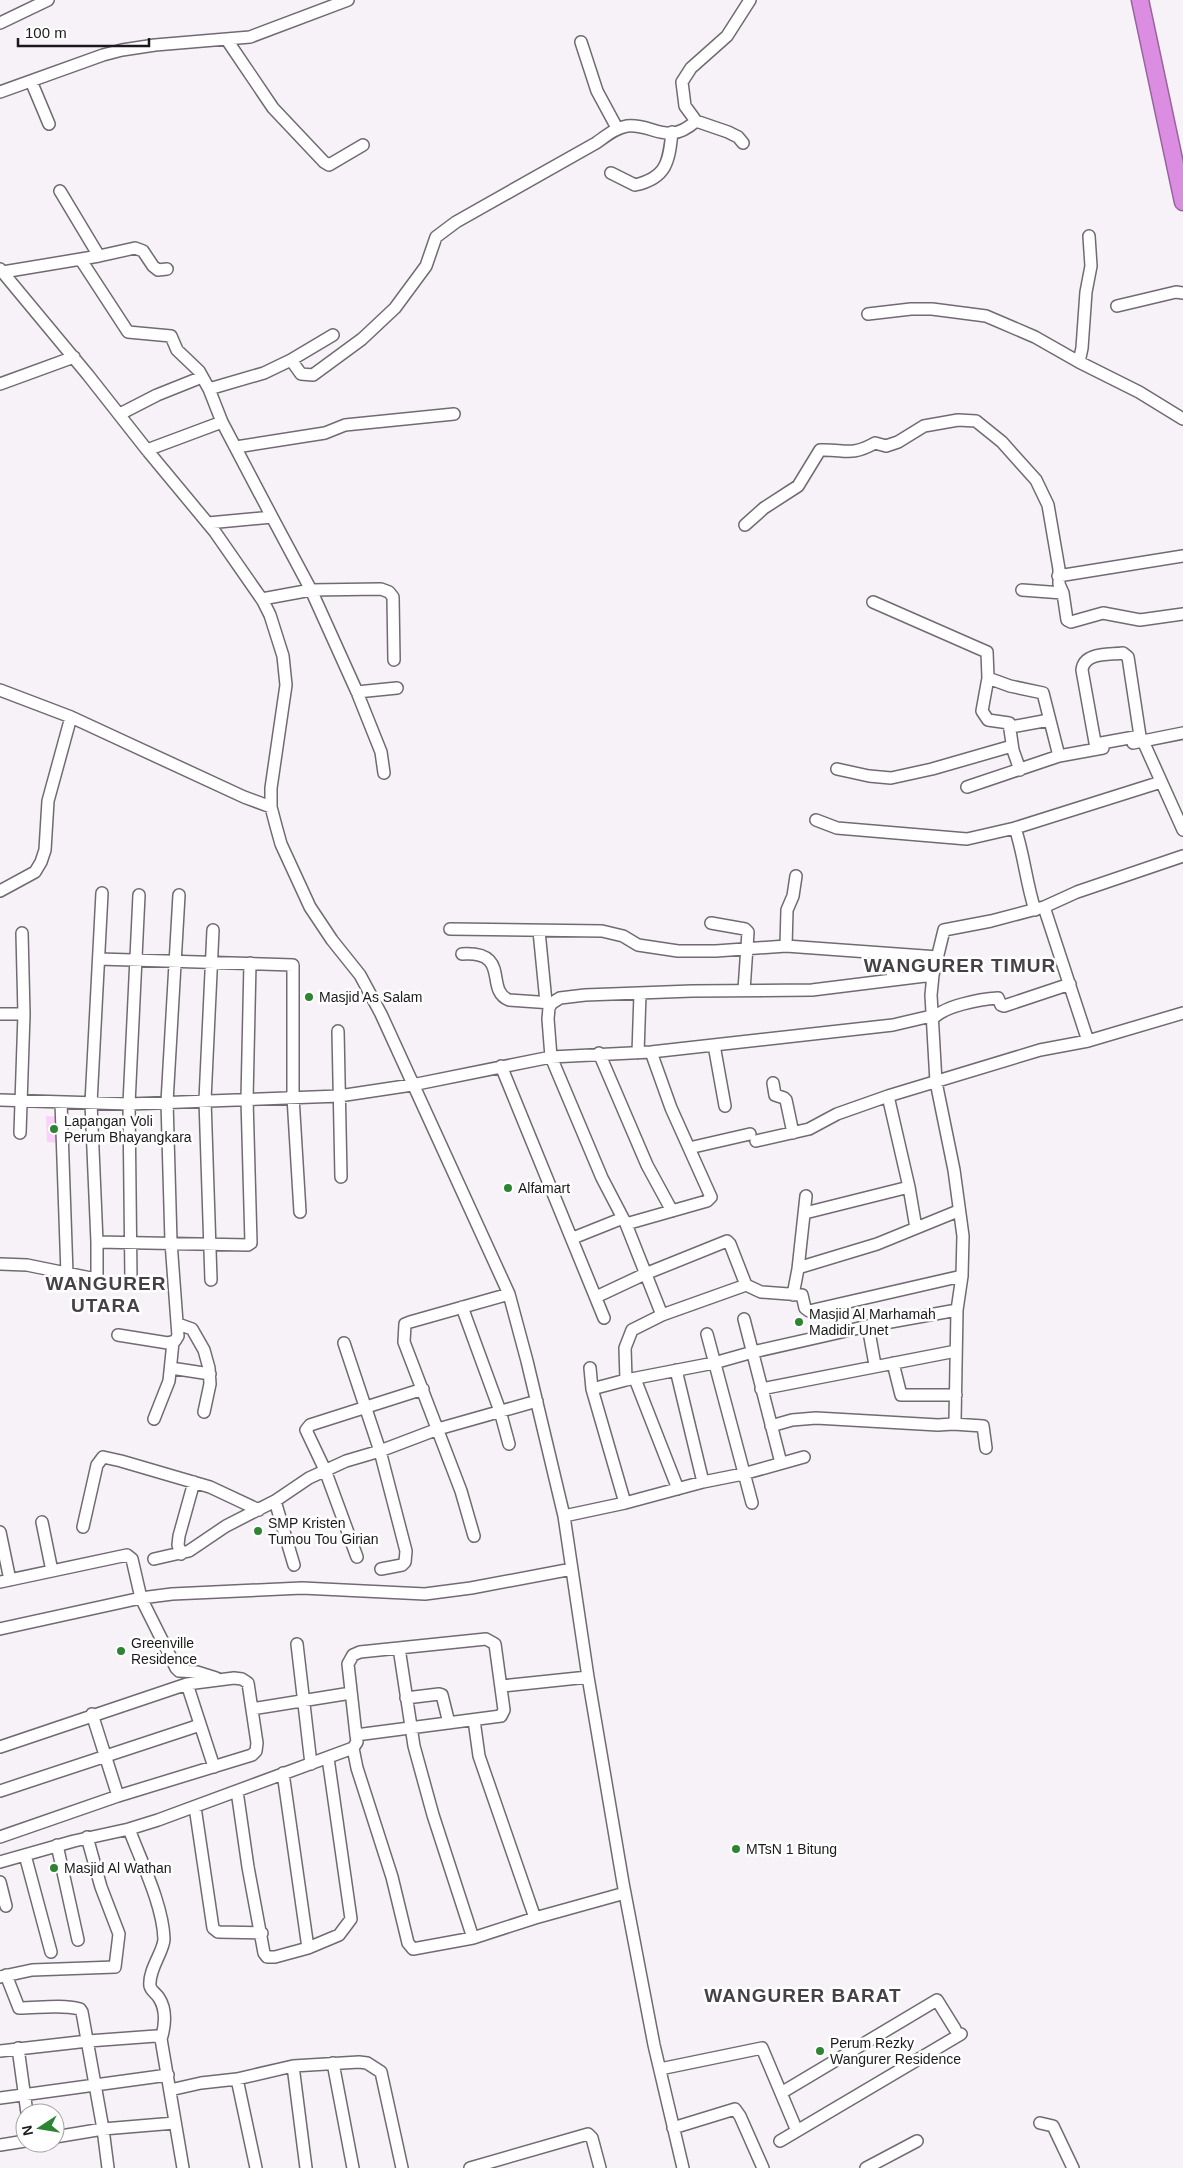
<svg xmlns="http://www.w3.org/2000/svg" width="1183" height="2168" font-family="Helvetica,sans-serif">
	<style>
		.green { fill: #f9d1fb }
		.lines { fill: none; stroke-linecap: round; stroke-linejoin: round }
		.minor-casing { stroke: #706b71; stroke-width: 14 }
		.highway-casing { stroke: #98649c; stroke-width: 19 }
		.minor { stroke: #fff; stroke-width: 11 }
		.highway { stroke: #db8de1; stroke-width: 16 }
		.poi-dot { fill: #2d8433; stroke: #fff; stroke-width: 2 }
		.labels { text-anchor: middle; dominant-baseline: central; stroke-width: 5; stroke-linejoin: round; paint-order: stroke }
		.poi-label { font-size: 14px; fill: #1b191b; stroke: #fff; text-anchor: start }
		.district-label { font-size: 19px; font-weight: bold; letter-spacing: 1px; fill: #464146; stroke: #fff }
	</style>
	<rect width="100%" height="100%" fill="#f7f2f8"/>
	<!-- green -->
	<path class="green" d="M46 1116 61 1117 62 1143 47 1142Z"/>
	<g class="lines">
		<defs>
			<path id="minor" d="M0 23 48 0
				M227 40 273 108 324 162 329 165 363 145
				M581 42 597 91 617 128
				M31 81 49 124
				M0 92 103 55 122 50 155 45 250 37 348 0
				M743 143 738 137 728 132 696 121 685 106 682 82 691 68 727 36 750 0
				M611 173 635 185C667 178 669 161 672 132
				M60 191 99 256
				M81 260 128 332 171 336 177 350 199 371 209 389 222 422 272 517
				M0 269 88 375 147 450 215 532 263 601 270 615 283 656 286 685 271 788V807L276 826 281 844 310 907 332 940 360 975 381 1014 509 1294 527 1361 564 1516 588 1677 623 1883 654 2045 683 2168
				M3 272 99 256 135 248 143 251 153 266 158 270 167 269
				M1117 306 1176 292 1183 293
				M868 314 911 309H932L986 316 1035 337 1079 362 1139 392 1183 419
				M291 360 333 335
				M1079 362 1082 348 1086 292 1091 266 1089 236
				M0 384 74 357
				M209 389 264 373 291 360 301 374 313 375 362 339 395 308 426 266 436 237 456 222 596 143C606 136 615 128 627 126 653 123 667 147 696 121
				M120 414 157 395 202 377
				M236 447 325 433 345 425 454 414
				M147 450 222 422
				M208 523 272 517 311 590 357 692 381 752 384 773
				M745 525 764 508 798 486 820 450C845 449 850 457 875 443L886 446 898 442 924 426 958 420 976 421 1002 442 1036 480 1048 505 1059 569V584L1063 593 1067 620 1071 622 1103 613 1140 620 1183 614
				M1058 576 1183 556
				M1022 590 1063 593
				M262 599 311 590 381 589 389 592 393 597 394 660
				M873 602 987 652 988 678 982 711 988 720 1009 723 1013 750 1020 770
				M988 678 1010 686 1043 693 1059 756
				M0 690 71 717 244 797 271 807
				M357 692 397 688
				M1011 727 1049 720
				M1143 741 1183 830
				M1133 743 1183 733
				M1096 744 1140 736 1128 657 1123 653C1108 655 1084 652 1082 670L1096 748
				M837 769 869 776 891 778 932 769 1012 746
				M967 787 1059 756 1103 748
				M816 820 837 828 967 839 1015 828
				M0 891 35 872 41 862 45 850 48 801 71 717
				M1044 907 1088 1041
				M1035 910C1026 883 1024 854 1015 828L1161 782
				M711 923 745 929 748 932 744 990
				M450 929 602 931 623 936 638 945 678 951H716L786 946 938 957
				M539 931 546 1002
				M786 946 787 910 793 896 796 876
				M462 954C512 951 484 990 509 1000L552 1003
				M99 959 293 965V1097L300 1212
				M892 980 894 955
				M0 1014H24
				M338 1031 341 1177
				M714 1045 725 1106
				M599 1053 647 1165 672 1211
				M638 1053 640 994
				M501 1066 604 1318
				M773 1083 775 1095 784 1098 786 1100 793 1133
				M888 1096 909 1187
				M0 1100 129 1104 339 1096 412 1085 551 1057 548 1019 549 1008 552 1003 560 998 585 995 692 991 812 990 933 975 944 930 991 921 1044 907 1077 892 1183 856
				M61 1102 67 1274
				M20 1133 24 1014 22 933
				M756 1141 809 1129 837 1114 888 1096 1040 1050 1088 1041 1183 1013
				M689 1148 750 1134
				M805 1213 909 1187 916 1228
				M626 1224 707 1201 711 1197 671 1108 651 1052
				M573 1238 623 1218
				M97 1242 248 1245 251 1243 247 1099 250 963
				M0 1264 27 1265 91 1278 97 1274V1242L91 1103 102 893
				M798 1269 806 1196
				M131 1280 129 1104 139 895
				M211 1280 205 1100 213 930
				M746 1285 662 1315 626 1224 602 1178 551 1057 651 1052 893 1025 927 1017 932 1020C942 1006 981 999 998 998L1001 1005 1004 1006 1070 984
				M793 1295 798 1269 801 1267 877 1244 958 1211
				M596 1297 645 1274 727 1241 730 1244 746 1285 761 1292 802 1295 805 1308 809 1311 962 1276
				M462 1307 500 1411 509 1444
				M744 1319 781 1463
				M178 1324 192 1329 204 1350 209 1368 210 1384 204 1412
				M868 1326 875 1365
				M707 1334 752 1503
				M118 1335 168 1343 175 1341 178 1336 171 1242 167 1102 179 895
				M344 1343 380 1451 406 1551 405 1562 402 1565 381 1569
				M893 1363 901 1395H956
				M171 1368 210 1374
				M590 1368 592 1389 625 1503
				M676 1370 703 1482
				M635 1379 678 1489
				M626 1380 625 1348 632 1330 662 1315
				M592 1389 626 1380 714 1363 753 1352 868 1326 957 1310
				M761 1389 956 1351
				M154 1419 169 1381 173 1342
				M953 1424 983 1426 986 1448
				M771 1426 792 1420 816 1418 938 1425 953 1424 955 1421 957 1310 962 1276 963 1236 954 1170 936 1082 931 995 933 975
				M275 1501 294 1565
				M564 1516 625 1503 703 1482 743 1474 804 1457
				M42 1522 52 1571
				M83 1527 97 1465 103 1457 121 1461 210 1487 259 1510
				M0 1532 10 1580
				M474 1536 461 1491 404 1342 405 1324 410 1322 509 1294
				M181 1554 178 1545 179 1536 194 1482
				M357 1557 325 1470 306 1430 310 1425 423 1389
				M154 1559 189 1551 226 1526 275 1501 309 1478 346 1461 380 1451 438 1429 537 1401
				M0 1582 127 1555 132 1559 141 1598 176 1668 179 1671 197 1672 216 1678
				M0 1629 141 1598 172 1594 302 1588 425 1594 471 1588 572 1569
				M297 1644 311 1764
				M399 1648 414 1746 433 1815 473 1938
				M187 1684 214 1767
				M502 1686 588 1677
				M406 1698 439 1694 442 1695 449 1723
				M252 1709 351 1693
				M92 1714 118 1796
				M474 1720 479 1756 535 1918
				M356 1735 501 1716 504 1710 495 1644 486 1639 360 1652 353 1655 348 1664 356 1735 357 1742 353 1748 357 1768 392 1877 408 1943 413 1949 473 1938 535 1918 625 1893
				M0 1747 187 1684 234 1678 242 1679 248 1683 257 1743 256 1751 252 1755 118 1796 0 1837
				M0 1791 200 1725
				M237 1791 248 1867 264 1953 267 1957H275L308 1948 283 1773
				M195 1807 213 1928 218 1932 262 1933
				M129 1829C141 1861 163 1905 164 1939 164 1951 148 1970 150 1986 151 1991 157 1994 159 1998 167 2010 165 2027 161 2039L183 2168
				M57 1845 78 1940
				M25 1855 51 1952
				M0 1862 74 1841 129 1829 158 1820 353 1748
				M0 1882 6 1906
				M308 1948 339 1935 351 1919 328 1758
				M6 1975 19 2008C39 2008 60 2004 80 2009L82 2012 103 2129 108 2168
				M0 1977 32 1970 115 1967 119 1934 101 1887 87 1837
				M18 2048 27 2113
				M0 2051 88 2041 156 2036 161 2039
				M333 2063 353 2168
				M293 2066 306 2168
				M660 2069 762 2048 797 2131
				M237 2079 256 2168
				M170 2090 201 2083 237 2079 293 2066 359 2062 367 2063 381 2072 402 2168
				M781 2093 937 2000 955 2029
				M0 2098 168 2075
				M1040 2123 1053 2126 1073 2168
				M673 2128 735 2109 740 2116 763 2168
				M55 2137 103 2129 175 2123
				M780 2141 961 2034
				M0 2145 25 2141
				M470 2168 588 2134 592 2138 600 2168
				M866 2168 917 2141"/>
			<path id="highway" d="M1140 0 1183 202"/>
		</defs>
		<!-- minor casing -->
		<use href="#minor" class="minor-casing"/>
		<!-- highway casing -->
		<use href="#highway" class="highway-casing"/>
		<!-- minor -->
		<use href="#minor" class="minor"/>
		<!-- highway -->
		<use href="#highway" class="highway"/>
	</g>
	<!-- markers -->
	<g class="poi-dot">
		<circle cx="309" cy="997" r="5"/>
		<circle cx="54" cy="1129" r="5"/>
		<circle cx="508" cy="1188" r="5"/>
		<circle cx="799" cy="1322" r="5"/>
		<circle cx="258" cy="1531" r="5"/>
		<circle cx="121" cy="1651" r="5"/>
		<circle cx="736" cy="1849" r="5"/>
		<circle cx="54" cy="1868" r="5"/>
		<circle cx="820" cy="2051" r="5"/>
	</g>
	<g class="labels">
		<!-- poi labels -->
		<g class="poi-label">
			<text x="319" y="997">Masjid As Salam</text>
			<text x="64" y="1121">Lapangan Voli<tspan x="64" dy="16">Perum Bhayangkara</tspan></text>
			<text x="518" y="1188">Alfamart</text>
			<text x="809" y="1314">Masjid Al Marhamah<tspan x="809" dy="16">Madidir Unet</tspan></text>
			<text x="268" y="1523">SMP Kristen<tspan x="268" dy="16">Tumou Tou Girian</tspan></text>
			<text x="131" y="1643">Greenville<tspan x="131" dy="16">Residence</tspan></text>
			<text x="746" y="1849">MTsN 1 Bitung</text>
			<text x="64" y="1868">Masjid Al Wathan</text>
			<text x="830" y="2043">Perum Rezky<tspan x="830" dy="16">Wangurer Residence</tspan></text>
		</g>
		<!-- district labels -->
		<g class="district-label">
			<text x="960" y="965">WANGURER TIMUR</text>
			<text x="106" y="1283">WANGURER<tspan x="106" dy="22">UTARA</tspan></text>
			<text x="803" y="1995">WANGURER BARAT</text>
		</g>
	</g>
	<!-- north arrow -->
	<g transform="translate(40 2128) rotate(258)"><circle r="24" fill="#ffffff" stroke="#a4a3a4"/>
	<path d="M0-4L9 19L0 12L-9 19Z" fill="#2d8433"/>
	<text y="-8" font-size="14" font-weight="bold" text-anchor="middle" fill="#1b191b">N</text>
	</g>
	<!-- scale -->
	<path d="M18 38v8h131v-8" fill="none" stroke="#1b191b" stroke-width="2.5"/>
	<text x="25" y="38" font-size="15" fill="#1b191b" stroke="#ffffff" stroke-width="4" paint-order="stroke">100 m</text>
</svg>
